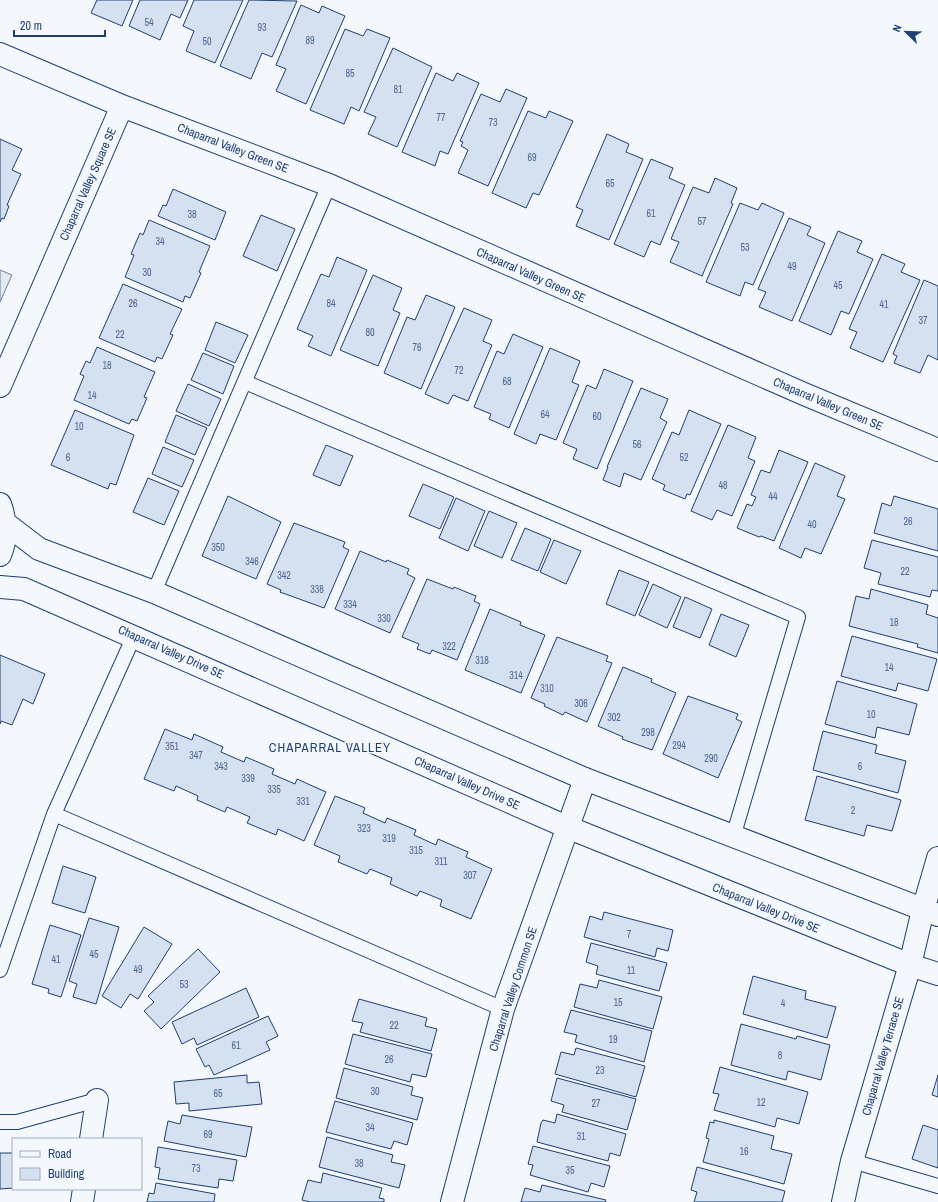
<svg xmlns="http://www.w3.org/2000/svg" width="938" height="1202" font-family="'Archivo Narrow',sans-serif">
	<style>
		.green { fill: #e3e9f0; stroke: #687fa3 }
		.building { fill: #d5e0f0; stroke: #1d3f73 }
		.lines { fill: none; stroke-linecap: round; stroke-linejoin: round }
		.service-casing { stroke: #1d3f73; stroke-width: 16 }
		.minor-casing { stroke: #1d3f73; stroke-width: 24 }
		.tertiary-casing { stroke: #1d3f73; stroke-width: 24 }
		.service { stroke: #f4f7fb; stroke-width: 14 }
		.minor { stroke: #f4f7fb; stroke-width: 22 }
		.tertiary { stroke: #f4f7fb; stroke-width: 22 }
		.labels { text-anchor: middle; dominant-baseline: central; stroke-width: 3; stroke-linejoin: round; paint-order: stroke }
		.number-label { font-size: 10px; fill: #4b6792 }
		.street-label { font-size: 12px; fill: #1d3f73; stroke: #f4f7fb }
		.neighbourhood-label { font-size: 13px; letter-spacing: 1px; fill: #1d3f73; stroke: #f4f7fb }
	</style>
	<rect width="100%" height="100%" fill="#f4f7fb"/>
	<!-- green -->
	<path class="green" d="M0 270 12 275 0 302Z"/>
	<!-- building -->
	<path class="building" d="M97 0H133L122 26 91 13Z
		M140 0H188L180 18 171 14 160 40 129 26Z
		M194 0H243L215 63 186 51 194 31 183 26Z
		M249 0 297 1 272 57 262 53 251 79 220 66Z
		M301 5 319 13 322 6 345 16 306 104 276 91 286 69 276 65Z
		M345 29 363 36 367 29 390 38 359 111 351 107 344 124 310 110Z
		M393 48 432 67 397 147 368 134 376 117 364 112Z
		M436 73 453 81 457 73 479 83 448 154 440 151 435 166 402 152Z
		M506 89 527 98 488 186 458 173 468 150 461 146 463 142 460 141 481 94 500 102Z
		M528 111 546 118 549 111 573 121 539 195 533 193 526 208 492 193Z
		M607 134 629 144 626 152 643 159 609 240 576 226 583 210 576 207Z
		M0 139 22 149 12 170 21 174 7 205 9 206 4 219 2 218 0 222Z
		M651 159 673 168 669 178 685 185 660 245 651 241 644 257 614 244Z
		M715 178 737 188 731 203 733 204 702 276 670 262 679 242 671 239 693 187 709 193Z
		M173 189 226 212 215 240 158 216 163 205 166 206Z
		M740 203 758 210 762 203 784 213 753 285 745 282 740 296 706 282Z
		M261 215 295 229 277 271 243 256Z
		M789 218 811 227 807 235 825 243 792 321 759 307 766 292 758 289Z
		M149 220 210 246 199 272 201 273 190 298 185 296 183 302 125 277 134 255 131 254 140 233 143 235Z
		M838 231 862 241 857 252 873 259 849 314 841 311 831 335 799 321Z
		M882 254 905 264 901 272 920 280 883 362 850 348 857 332 849 329Z
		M337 257 367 270 331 356 308 346 313 336 297 329 321 274 329 277Z
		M373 275 402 288 393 310 400 313 378 366 340 350Z
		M924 280 938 286V360L928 355 920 373 894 363 897 356 893 354Z
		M123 284 182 309 170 334 173 335 162 359 157 357 155 362 99 338Z
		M426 295 455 307 421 389 384 373 407 317 415 320Z
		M464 308 492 320 483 341 492 345 468 401 453 395 448 404 425 394Z
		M216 322 248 335 235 363 205 350Z
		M513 334 543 347 509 428 489 419 491 414 474 407 497 351 504 354Z
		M97 347 155 372 144 397 147 398 137 421 132 419 129 424 74 400 84 376 80 374 86 361 90 363Z
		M550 348 580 361 572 382 579 385 556 440 540 434 536 444 514 434Z
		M203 353 234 366 223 394 191 380Z
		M604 369 633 381 597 469 573 459 577 449 563 443 587 385 596 389Z
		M188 384 221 399 209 426 176 411Z
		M641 388 668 399 660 418 667 422 641 480 624 473 620 487 603 480 608 467H607Z
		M75 410 134 435 116 485 110 483 108 489 51 465Z
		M689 410 721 424 690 495 687 494 685 499 663 490 665 485 652 479 672 432 679 435Z
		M176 415 207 428 195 455 165 442Z
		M728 425 756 437 748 458 755 461 732 516 717 510 712 520 691 511Z
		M326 445 353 456 340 486 313 475Z
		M163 447 194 460 182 487 152 474Z
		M779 450 808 462 774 541 761 536 759 537 737 528 747 504 752 506 756 497 751 495 761 470 770 473Z
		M815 463 845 476 837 496 845 499 821 554 805 548 801 558 779 548Z
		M148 478 179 491 164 525 133 512Z
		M423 484 454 497 440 529 409 516Z
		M228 496 281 522 256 579 202 556Z
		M894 496 938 509V551L874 533 882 503 891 506Z
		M456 498 485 511 468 551 439 538Z
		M489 511 517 523 502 558 474 546Z
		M294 523 345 542 343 547 349 550 324 608 280 592 281 590 267 584Z
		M525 528 551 539 538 571 511 560Z
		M554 540 581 551 566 584 540 572Z
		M872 540 938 557V591L932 590 930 597 878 584 881 573 864 568Z
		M360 551 386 562 387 560 409 569 407 574 415 578 390 633 335 609Z
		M619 570 649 582 635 616 606 604Z
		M427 579 453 589 454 587 476 596 474 601 480 604 457 660 432 650 430 654 417 649 419 644 402 637Z
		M653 584 681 597 667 628 639 615Z
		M871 589 928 605 926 614 938 618V653L917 647 918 644 849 626 856 596 869 599Z
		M685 597 712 609 700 638 673 627Z
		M490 609 521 622 520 625 545 635 521 693 465 670Z
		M721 614 749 625 736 657 709 645Z
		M852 636 937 659 928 691 898 683 896 691 841 676Z
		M557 637 608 656 606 661 612 663 587 722 565 712 563 715 544 706 545 704 531 698Z
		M0 655 45 674 33 704 23 699 12 725 1 721 0 724Z
		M623 667 652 679 651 682 676 693 652 750 622 739 623 737 598 726Z
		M837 681 917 704 909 735 877 727 875 738 825 724Z
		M688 696 738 714 736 719 742 722 718 778 663 754Z
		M165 729 192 740 194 734 223 747 221 752 244 762 246 757 274 769 272 774 295 784 297 779 326 792 304 841 278 829 276 835 247 823 250 817 227 807 225 812 197 800 198 796 176 786 174 791 144 779Z
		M823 731 877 745 875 753 906 761 898 793 813 770Z
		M817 776 901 800 892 831 867 825 864 836 805 820Z
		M335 796 363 807 365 808 363 813 385 823 387 818 416 830 414 835 436 845 438 839 468 852 466 857 492 869 471 919 440 906 442 900 420 891 417 896 390 884 392 878 370 869 367 874 338 862 340 856 314 845Z
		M63 866 96 877 85 913 52 903Z
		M604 912 673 930 668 951 657 948 655 957 584 937 590 916 602 920Z
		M89 918 119 927 96 1004 73 997 77 984 69 981Z
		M50 925 81 935 61 997 48 993 49 989 32 984Z
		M144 927 172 944 138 999 130 994 121 1008 102 996Z
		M591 943 667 963 659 991 596 974 598 966 586 962Z
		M198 949 220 972 161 1029 144 1011 154 1002 148 996Z
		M753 976 806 991 805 999 836 1007 827 1038 743 1014Z
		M599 980 662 997 653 1029 574 1007 580 984 597 988Z
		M246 988 259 1017 197 1045 194 1038 182 1044 172 1022Z
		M359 999 427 1018 425 1026 437 1029 431 1051 360 1032 363 1023 352 1021Z
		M571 1010 652 1031 644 1062 575 1042 577 1035 564 1032Z
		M268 1016 278 1036 266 1042 270 1050 214 1075 209 1065 205 1067 196 1049Z
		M741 1024 796 1039 797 1036 830 1045 821 1080 788 1071 786 1080 731 1065Z
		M353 1034 432 1054 426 1077 412 1074 410 1082 345 1064Z
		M576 1048 645 1066 636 1097 555 1074 561 1052 574 1055Z
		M720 1067 808 1092 799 1124 777 1118 775 1127 714 1110 719 1094 713 1093Z
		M344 1068 413 1087 411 1095 423 1098 417 1120 336 1098Z
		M247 1075V1083L259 1082 262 1104 189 1111V1103L176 1104 174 1082Z
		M938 1075V1097L932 1095Z
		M557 1078 636 1099 627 1130 562 1112 564 1105 551 1101Z
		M335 1101 413 1123 407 1145 394 1141 391 1149 326 1132Z
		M557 1114 626 1134 620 1156 610 1153 608 1161 537 1142 541 1123 543 1120 555 1123Z
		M182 1115 252 1127 246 1157 164 1141 168 1121 180 1124Z
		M714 1120 774 1136 771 1149 792 1154 784 1184 703 1162 709 1139 706 1138 710 1122 714 1123Z
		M923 1125 938 1130V1168L912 1159Z
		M327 1137 393 1155 391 1162 405 1165 399 1188 319 1167Z
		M533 1146 610 1166 604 1187 591 1183 588 1192 530 1175 533 1165 528 1164Z
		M158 1147 237 1160 233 1181 219 1179 218 1188 158 1179 160 1168 155 1167Z
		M0 1153H13V1188L0 1189Z
		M697 1167 785 1191 782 1202H694L697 1192 691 1190Z
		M323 1173 382 1188 379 1198 384 1199V1202H310L302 1200 308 1180 321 1183Z
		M156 1183 215 1194 214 1202H147L149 1193 154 1194Z
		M542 1185 606 1200 605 1202H521L525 1188 540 1192Z"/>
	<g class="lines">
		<defs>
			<path id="service" d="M245 382 798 617 733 837
				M154 592 329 185
				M54 814 503 1009
				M0 970 54 814 134 636
				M0 1122H17L97 1100
				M852 1161 938 1186"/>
			<path id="minor" d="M0 54 122 106 329 185 804 394 938 450
				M0 386 122 106
				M91 1139 97 1100
				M82 1202 84 1189
				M452 1202 503 1009 585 779
				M843 1202 852 1161 910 965 923 910 938 858"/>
			<path id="tertiary" d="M0 504C6 520 7 539 0 555
				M5 523 39 549 154 592 585 779 938 915
				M0 587 24 589 567 827 910 965 938 974"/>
		</defs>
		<!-- service casing -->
		<use href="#service" class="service-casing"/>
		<!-- minor casing -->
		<use href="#minor" class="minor-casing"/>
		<!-- tertiary casing -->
		<use href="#tertiary" class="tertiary-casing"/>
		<!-- service -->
		<use href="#service" class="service"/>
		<!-- minor -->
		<use href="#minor" class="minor"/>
		<!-- tertiary -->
		<use href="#tertiary" class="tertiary"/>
	</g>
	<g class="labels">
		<!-- number labels -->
		<g class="number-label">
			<text x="149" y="22">54</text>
			<text x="262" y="27">93</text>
			<text x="310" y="40">89</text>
			<text x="207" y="41">50</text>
			<text x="350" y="73">85</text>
			<text x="398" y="89">81</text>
			<text x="441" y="117">77</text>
			<text x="493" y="122">73</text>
			<text x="532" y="157">69</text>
			<text x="610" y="183">65</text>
			<text x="651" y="213">61</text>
			<text x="192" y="214">38</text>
			<text x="702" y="221">57</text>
			<text x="160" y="241">34</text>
			<text x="745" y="247">53</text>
			<text x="792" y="266">49</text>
			<text x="147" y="272">30</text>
			<text x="838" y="285">45</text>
			<text x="133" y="303">26</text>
			<text x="331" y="303">84</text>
			<text x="884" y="304">41</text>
			<text x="923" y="320">37</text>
			<text x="370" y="332">80</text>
			<text x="120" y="334">22</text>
			<text x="417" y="347">76</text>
			<text x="107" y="365">18</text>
			<text x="459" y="370">72</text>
			<text x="507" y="381">68</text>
			<text x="92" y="395">14</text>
			<text x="545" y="414">64</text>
			<text x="597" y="416">60</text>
			<text x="79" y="426">10</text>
			<text x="637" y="444">56</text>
			<text x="68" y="457">6</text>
			<text x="684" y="457">52</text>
			<text x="723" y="485">48</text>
			<text x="773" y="496">44</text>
			<text x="908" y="521">26</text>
			<text x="812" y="524">40</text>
			<text x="218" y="547">350</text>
			<text x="252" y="561">346</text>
			<text x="905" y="571">22</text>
			<text x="284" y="575">342</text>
			<text x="317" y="589">338</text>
			<text x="350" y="604">334</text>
			<text x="384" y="618">330</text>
			<text x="894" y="622">18</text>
			<text x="449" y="646">322</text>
			<text x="482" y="660">318</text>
			<text x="889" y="667">14</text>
			<text x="516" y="675">314</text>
			<text x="547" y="688">310</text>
			<text x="581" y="703">306</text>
			<text x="871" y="714">10</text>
			<text x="614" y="717">302</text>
			<text x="648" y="732">298</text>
			<text x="679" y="745">294</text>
			<text x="172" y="746">351</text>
			<text x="196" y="755">347</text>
			<text x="711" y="758">290</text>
			<text x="221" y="766">343</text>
			<text x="860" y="766">6</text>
			<text x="248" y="778">339</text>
			<text x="274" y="789">335</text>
			<text x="303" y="801">331</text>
			<text x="853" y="810">2</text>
			<text x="364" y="828">323</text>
			<text x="389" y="838">319</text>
			<text x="416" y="850">315</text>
			<text x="441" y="861">311</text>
			<text x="470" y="875">307</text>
			<text x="629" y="934">7</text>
			<text x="94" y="954">45</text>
			<text x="56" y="959">41</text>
			<text x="138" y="969">49</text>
			<text x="631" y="970">11</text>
			<text x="184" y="984">53</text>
			<text x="618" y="1002">15</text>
			<text x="783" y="1003">4</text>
			<text x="394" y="1025">22</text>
			<text x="613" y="1039">19</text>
			<text x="236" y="1045">61</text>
			<text x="780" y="1055">8</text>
			<text x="389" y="1059">26</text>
			<text x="600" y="1070">23</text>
			<text x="375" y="1091">30</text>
			<text x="218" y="1093">65</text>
			<text x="761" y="1102">12</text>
			<text x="596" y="1103">27</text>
			<text x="370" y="1127">34</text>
			<text x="208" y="1134">69</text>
			<text x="581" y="1136">31</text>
			<text x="744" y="1151">16</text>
			<text x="359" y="1163">38</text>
			<text x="196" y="1168">73</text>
			<text x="570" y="1170">35</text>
		</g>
		<!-- street labels -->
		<g class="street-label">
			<text transform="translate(233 148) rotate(21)">Chaparral Valley Green SE</text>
			<text transform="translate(88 184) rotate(-66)">Chaparral Valley Square SE</text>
			<text transform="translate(531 275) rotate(24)">Chaparral Valley Green SE</text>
			<text transform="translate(828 404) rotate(23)">Chaparral Valley Green SE</text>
			<text transform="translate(171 652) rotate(24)">Chaparral Valley Drive SE</text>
			<text transform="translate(467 783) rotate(24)">Chaparral Valley Drive SE</text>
			<text transform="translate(766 908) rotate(22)">Chaparral Valley Drive SE</text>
			<text transform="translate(513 989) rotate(-72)">Chaparral Valley Common SE</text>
			<text transform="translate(883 1056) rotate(-74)">Chaparral Valley Terrace SE</text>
		</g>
		<!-- neighbourhood labels -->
		<g class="neighbourhood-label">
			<text x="330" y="747">CHAPARRAL VALLEY</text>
		</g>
	</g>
	<!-- legend -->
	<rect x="12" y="1138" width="130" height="52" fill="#f4f7fb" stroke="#9eadc5"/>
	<rect x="20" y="1151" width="20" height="6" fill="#f4f7fb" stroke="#9eadc5"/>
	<text x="48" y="1158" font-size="12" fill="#1d3f73">Road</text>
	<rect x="20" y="1168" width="20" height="12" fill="#d5e0f0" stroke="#9eadc5"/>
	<text x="48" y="1178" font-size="12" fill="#1d3f73">Building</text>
	<!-- north arrow -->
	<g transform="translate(906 32) rotate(293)" stroke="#f4f7fb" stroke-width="3" paint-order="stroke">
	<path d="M0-3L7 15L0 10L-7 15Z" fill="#1d3f73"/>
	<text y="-6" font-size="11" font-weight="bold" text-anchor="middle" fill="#1d3f73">N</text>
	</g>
	<!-- scale -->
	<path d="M14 30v6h91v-6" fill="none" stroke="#1d3f73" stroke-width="2"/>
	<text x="20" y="30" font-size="12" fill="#1d3f73" stroke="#f4f7fb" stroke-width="3" paint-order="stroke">20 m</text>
</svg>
